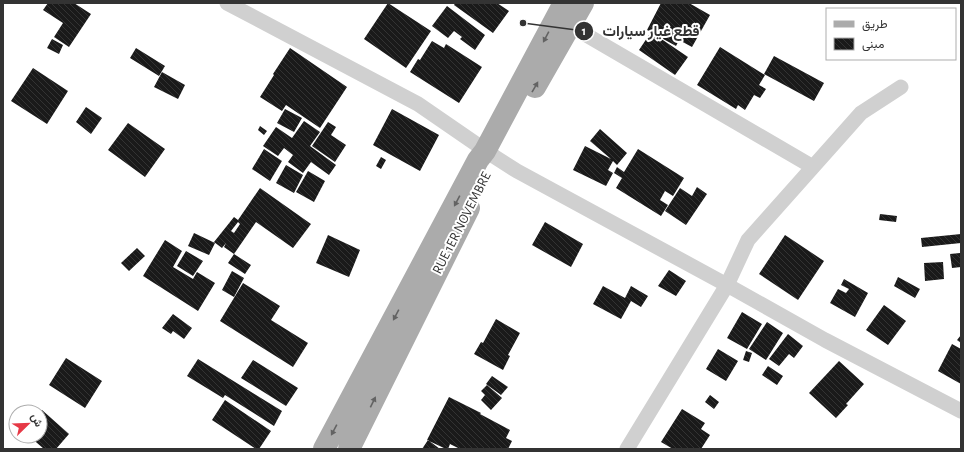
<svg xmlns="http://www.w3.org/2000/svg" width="964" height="452" font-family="'Alegreya Sans',Vazirmatn,sans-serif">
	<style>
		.building { fill: url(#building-back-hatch); fill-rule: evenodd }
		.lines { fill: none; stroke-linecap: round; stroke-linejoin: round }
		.street { stroke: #d0d0d0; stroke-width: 15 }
		.primary { stroke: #ababab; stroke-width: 22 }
		.oneway { fill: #636363 }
		.labels { text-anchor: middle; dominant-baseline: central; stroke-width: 4; stroke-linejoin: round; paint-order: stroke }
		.street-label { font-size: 14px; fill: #333; stroke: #fff }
		.leader { fill: none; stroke: #333; stroke-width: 1.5 }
		.callout-dot { fill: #333; stroke: #fff; stroke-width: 1.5 }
		.mark-label { font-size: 12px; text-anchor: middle; font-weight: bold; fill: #fff }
		.callout-label { font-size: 15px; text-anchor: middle; font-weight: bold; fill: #333; stroke: #fff; stroke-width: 4; stroke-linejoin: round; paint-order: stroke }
	</style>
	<defs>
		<pattern id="building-back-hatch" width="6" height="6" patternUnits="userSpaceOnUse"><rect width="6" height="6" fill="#1a1a1a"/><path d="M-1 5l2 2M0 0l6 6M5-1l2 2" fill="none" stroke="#333"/></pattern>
	</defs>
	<rect width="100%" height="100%" fill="#fff"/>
	<!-- building -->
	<path class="building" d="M48 3H74L91 14 69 47 54 37 63 23 43 10Z
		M388 3 431 31 406 68 364 39Z
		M455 3H497L509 11 493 33 454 5Z
		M661 3H689L710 15 692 47 679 40 676 46 654 34 688 57 675 75 639 50 651 32 647 30Z
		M447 6 485 35 475 50 460 39 462 37 454 31 448 38 432 26Z
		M52 39 63 45 59 54 47 48Z
		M432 41 444 48 446 44 482 67 459 103 410 72 418 59 420 60Z
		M720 47 765 75 759 85 766 89 760 98 754 95 745 110 738 105 736 109 697 85Z
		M136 48 165 66 159 76 130 58Z
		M290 48 347 87 320 128 286 105 282 111 260 97 274 75 273 74Z
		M774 56 824 83 814 101 764 74Z
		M33 68 68 91 47 124 11 101Z
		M162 72 185 85 178 99 154 87Z
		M86 107 102 118 91 134 76 122Z
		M285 109 302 118 294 132 277 123Z
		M392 109 439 135 420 171 373 145Z
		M304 121 320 132 310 146 336 165 329 175 311 162 303 173 288 162 293 155 284 148 278 156 263 146 276 127 292 138Z
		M328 122 336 127 331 135 346 145 335 162 312 146Z
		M128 123 165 149 145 177 108 150Z
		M260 126 267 131 264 135 258 130Z
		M600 129 627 153 617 165 613 161 608 170 613 173 606 186 573 170 585 146 611 159 590 141Z
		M264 149 282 161 270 181 252 169Z
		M638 149 684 178 673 196 665 191 660 200 668 205 661 216 616 188 622 178 614 173 617 167 624 172Z
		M381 157 386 160 381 169 376 166Z
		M286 165 303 175 294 193 276 183Z
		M308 171 325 181 314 202 296 192Z
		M697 187 707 194 686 225 665 211 680 188 692 196Z
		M260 188 311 224 293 248 256 222 234 254 224 247 226 243 222 248 214 242 234 217 238 220ZM238 222 240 224 234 233 231 231Z
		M880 214 897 216 896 222 879 220Z
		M545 222 583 244 571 267 532 245Z
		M194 233 215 243 209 255 188 246Z
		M961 234V243L922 247 921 238Z
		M328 235 360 250 349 277 316 263Z
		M785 235 824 261 798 300 759 274Z
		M165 240 182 251 173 267 193 279 197 272 215 283 198 311 143 276Z
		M137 248 145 256 129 271 121 263Z
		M186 251 203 261 193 276 177 266Z
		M960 253 961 267 952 268 950 254Z
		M234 254 251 265 245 274 228 263Z
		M943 262 944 279 925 281 924 263Z
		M669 270 686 281 676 296 658 286Z
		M232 271 244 278 234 297 222 290Z
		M898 277 920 289 915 298 894 286Z
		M844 279 868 293 855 317 830 303 838 289 846 293 849 289 841 285Z
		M243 283 280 306 271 320 308 343 293 367 220 321Z
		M603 286 625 298 631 286 648 296 641 307 631 301 621 319 593 304Z
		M884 305 906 321 888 345 866 330Z
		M742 312 762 324 747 349 727 338Z
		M173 314 192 328 184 339 173 331 171 334 162 328Z
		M496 319 520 333 508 355 510 356 503 370 474 354 481 342 483 343Z
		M767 322 783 333 766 360 749 349Z
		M788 334 803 346 794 358 789 354 779 366 769 359Z
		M961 335V343L957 340Z
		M952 344 961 349V384L938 371Z
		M718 349 738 361 726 381 706 369Z
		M746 351 752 353 749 362 743 360Z
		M66 358 102 381 85 408 49 385Z
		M198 359 282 411 274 426 225 395 223 398 187 376Z
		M253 360 298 388 286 406 241 378Z
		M839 361 864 384 846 404 848 405 836 418 809 393Z
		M768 366 783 376 777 385 762 375Z
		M492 376 508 387 501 395 486 384Z
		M487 385 502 398 491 410 481 400 485 395 481 391Z
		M710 395 719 402 714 409 705 402Z
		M449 397 481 413 480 414 510 430 506 438 512 441 508 449H460L450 444 448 449H446L427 440Z
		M225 400 271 431 259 449H256L212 420Z
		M682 409 705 423 701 429 710 435 701 449H673L661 442Z
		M42 410 69 434 56 449H44L29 436H40V412Z
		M428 440 440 449H422Z"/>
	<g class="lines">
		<!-- street -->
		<path class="street" d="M227 3 418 104 495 157 517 171 727 285 825 340 961 411
			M571 26 813 167
			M627 449 727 285 748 240 861 113 901 87"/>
		<!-- primary -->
		<path class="primary" d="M535 87 583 3
			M324 449 478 160 485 151 564 3
			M349 449 469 208"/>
	</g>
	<!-- one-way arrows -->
	<defs><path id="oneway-solid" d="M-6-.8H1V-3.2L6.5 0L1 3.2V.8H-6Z"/></defs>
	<g class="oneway">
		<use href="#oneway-solid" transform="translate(546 37) rotate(118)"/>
		<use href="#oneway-solid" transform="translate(535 87) rotate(-60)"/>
		<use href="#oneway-solid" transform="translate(457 201) rotate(118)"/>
		<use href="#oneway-solid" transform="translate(396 315) rotate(118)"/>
		<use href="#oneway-solid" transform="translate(373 402) rotate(-64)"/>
		<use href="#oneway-solid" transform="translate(334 430) rotate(118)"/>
	</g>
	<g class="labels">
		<!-- street labels -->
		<g class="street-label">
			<text transform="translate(462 223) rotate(-63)">RUE 1ER NOVEMBRE</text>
		</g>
	</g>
	<!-- callouts -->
	<path class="leader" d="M523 23L584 31"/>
	<g class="callout-dot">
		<circle cx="523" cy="23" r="4"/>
		<circle cx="584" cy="31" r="10"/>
	</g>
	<g class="mark-label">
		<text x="584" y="35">1</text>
	</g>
	<g class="callout-label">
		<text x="651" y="36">قطع غيار سيارات</text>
	</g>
	<!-- border -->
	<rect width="964" height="452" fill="none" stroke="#333333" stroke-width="8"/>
	<!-- legend -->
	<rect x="826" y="8" width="130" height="52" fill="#ffffff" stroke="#adadad"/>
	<rect x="834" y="21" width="20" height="6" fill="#ababab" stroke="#adadad"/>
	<text x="862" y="28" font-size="12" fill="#333333">طريق</text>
	<rect x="834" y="38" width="20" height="12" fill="url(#building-back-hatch)" stroke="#adadad"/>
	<text x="862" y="48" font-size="12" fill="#333333">مبنى</text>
	<!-- north arrow -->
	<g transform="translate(28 424) rotate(67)"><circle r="19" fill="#ffffff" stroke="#adadad"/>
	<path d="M0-3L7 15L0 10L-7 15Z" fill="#e63946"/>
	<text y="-6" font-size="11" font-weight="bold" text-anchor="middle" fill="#333333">ش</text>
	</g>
</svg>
